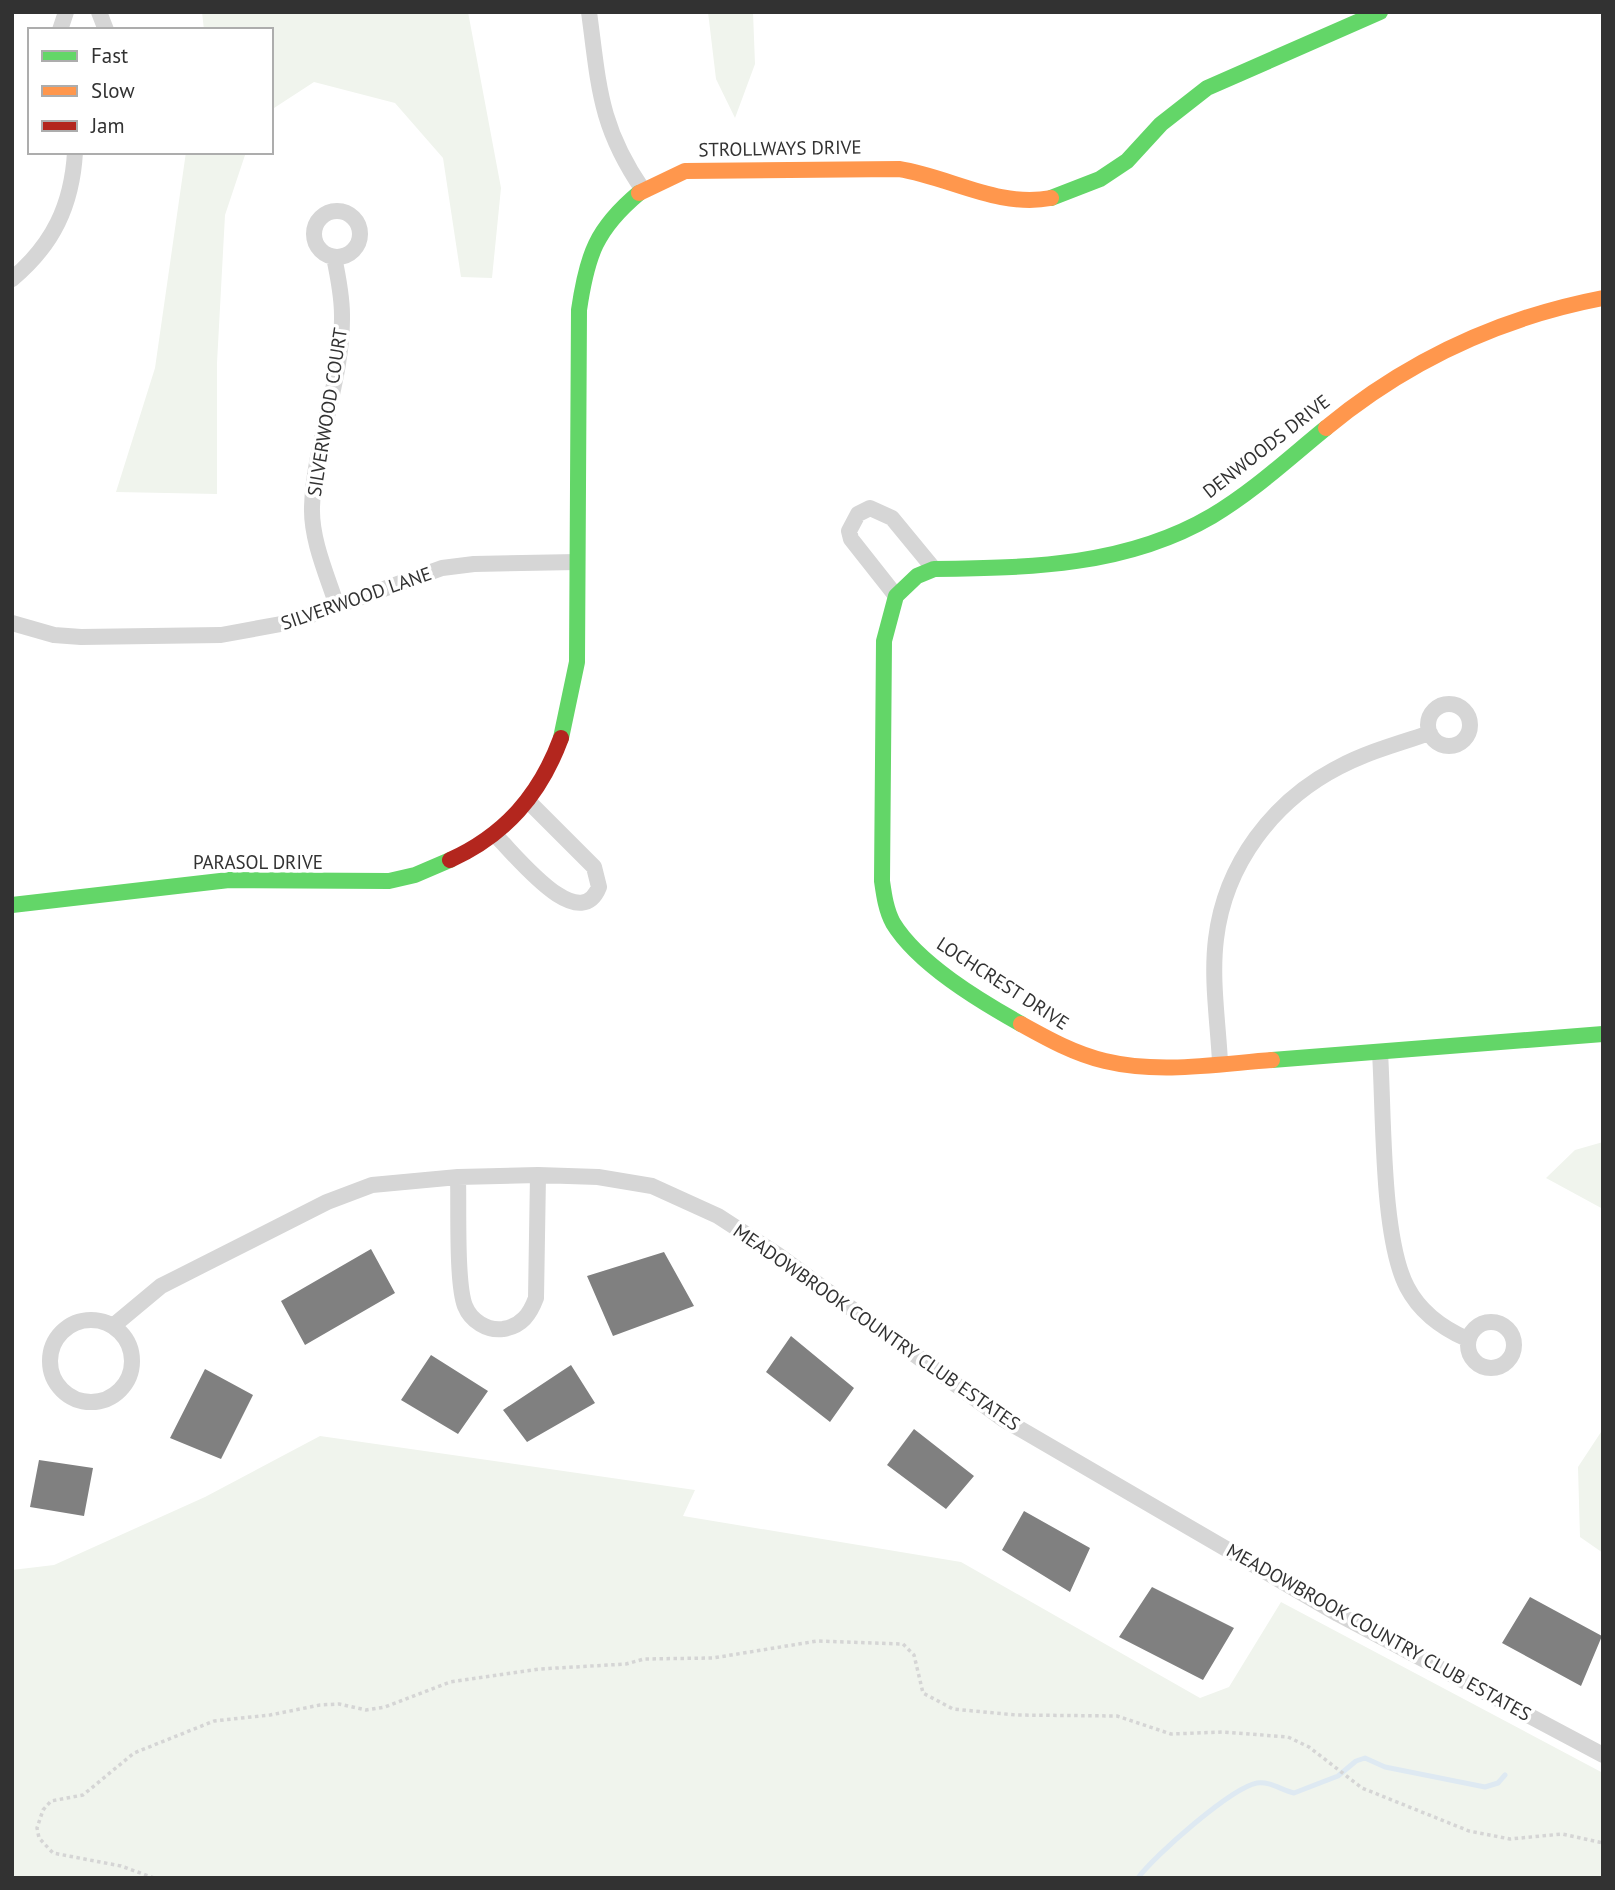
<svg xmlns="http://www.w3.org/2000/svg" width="1615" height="1890" font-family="'PT Sans',sans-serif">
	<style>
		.green { fill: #f0f4ed }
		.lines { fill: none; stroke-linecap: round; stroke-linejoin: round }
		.stream { stroke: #dee9f2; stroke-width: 5 }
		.building { fill: #808080 }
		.path { stroke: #d5d5d5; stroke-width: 3.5; stroke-dasharray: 3.5 3.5; stroke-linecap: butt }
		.street { stroke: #d6d6d6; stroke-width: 16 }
		.fast { stroke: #63d668; stroke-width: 16 }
		.slow { stroke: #ff974d; stroke-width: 16 }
		.jam { stroke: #b3261e; stroke-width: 16 }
		.labels { text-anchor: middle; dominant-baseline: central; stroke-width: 7; stroke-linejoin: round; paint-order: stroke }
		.street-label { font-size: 19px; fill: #323232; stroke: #fff }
	</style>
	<rect width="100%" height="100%" fill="#fff"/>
	<!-- green -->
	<path class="green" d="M202 12H468L501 188 492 278 461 277 443 158 395 103 314 82 271 110V30H204Z
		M708 12H753L755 64 735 118 716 79Z
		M186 152H246L225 215 217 363V494L116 492 155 368Z
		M1603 1142V1209L1546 1178 1575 1150Z
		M1603 1429V1553L1580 1537 1578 1467Z
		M320 1436 695 1490 683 1516 961 1562 1200 1698 1229 1687 1281 1602 1603 1773V1878H12V1570L54 1565 205 1497Z"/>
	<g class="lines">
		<!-- stream -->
		<path class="stream" d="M1138 1878C1155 1855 1231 1788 1257 1783 1270 1781 1281 1790 1294 1793L1338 1776 1356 1761 1365 1758 1385 1767 1485 1787 1498 1783 1505 1775"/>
	</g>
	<!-- building -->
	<path class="building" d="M371 1249 395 1293 305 1345 281 1301Z
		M664 1252 694 1306 613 1336 587 1276Z
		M791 1336 854 1388 830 1422 766 1372Z
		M431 1355 488 1391 458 1434 401 1400Z
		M571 1365 595 1403 527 1442 503 1410Z
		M205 1369 253 1395 221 1459 170 1438Z
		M914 1429 974 1476 946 1509 887 1465Z
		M39 1460 93 1468 84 1516 30 1507Z
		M1024 1511 1090 1548 1070 1592 1002 1550Z
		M1152 1587 1234 1628 1203 1680 1119 1637Z
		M1530 1597 1602 1636 1581 1686 1502 1643Z"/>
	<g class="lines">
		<!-- path -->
		<path class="path" d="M154 1878 121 1866 53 1853 39 1838 37 1828 43 1810 51 1801 83 1795 134 1753 214 1721 270 1715 320 1705 339 1704 366 1710 385 1707 450 1682 540 1669 626 1664 644 1659 713 1658 817 1641 903 1644 914 1655 923 1693 953 1709 1016 1715 1117 1716 1171 1734 1223 1732 1288 1737 1309 1747 1362 1788 1469 1831 1510 1839 1562 1834 1603 1843"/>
		<!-- street -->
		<path class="street" d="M99 12 106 30
			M589 12C599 86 599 126 643 190
			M60 30 66 12
			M314 234a23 23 0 1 1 46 0a23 23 0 1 1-46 0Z
			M334 257C338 276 342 296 342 315 343 381 314 442 312 507 311 540 327 575 337 606
			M12 279C53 245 72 205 75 152
			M896 596 851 539 849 531 858 514 870 508 892 518 934 569
			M12 623 54 635 81 637 221 635 292 622 442 568 474 564 577 562
			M1428 725a21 21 0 1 1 42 0a21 21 0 1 1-42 0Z
			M496 836C515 854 579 937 599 887L594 867 530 803
			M1380 1053C1384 1113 1381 1237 1407 1287 1420 1312 1442 1328 1467 1339
			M1220 1062C1218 1022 1211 979 1216 939 1225 864 1273 801 1339 767 1367 752 1400 743 1430 733
			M458 1177C459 1205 456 1283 465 1306 471 1321 487 1331 503 1329 522 1326 530 1314 536 1298L538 1175
			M50 1361a41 41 0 1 1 82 0a41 41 0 1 1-82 0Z
			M1468 1345a23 23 0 1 1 46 0a23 23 0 1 1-46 0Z
			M113 1326 161 1286 327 1202 372 1185 458 1177 538 1175 598 1177 652 1186 718 1216 778 1255 1003 1419 1338 1614 1603 1755"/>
		<!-- fast -->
		<path class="fast" d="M1051 198 1100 179 1127 161 1161 124 1207 88 1380 12
			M561 738 577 662 579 310C587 255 596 229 639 193
			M12 905 229 880 389 881 415 875 450 860
			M1021 1024C980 1001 918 964 893 923 886 910 884 895 882 881L884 641 896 596 917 576 934 569C1030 568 1127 566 1212 516 1254 491 1289 458 1326 428
			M1272 1060 1603 1034"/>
		<!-- slow -->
		<path class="slow" d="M639 193 685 171 899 169C950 177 998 208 1051 198
			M1326 428C1407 361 1499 318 1603 298
			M1021 1024C1048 1039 1075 1054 1105 1061 1159 1074 1218 1064 1272 1060"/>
		<!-- jam -->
		<path class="jam" d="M450 860C505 835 540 795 561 738"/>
	</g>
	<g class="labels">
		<!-- street labels -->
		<g class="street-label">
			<text transform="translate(780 148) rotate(-1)">STROLLWAYS DRIVE</text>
			<text transform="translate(327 412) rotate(-81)">SILVERWOOD COURT</text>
			<text transform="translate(1266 446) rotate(-38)">DENWOODS DRIVE</text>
			<text transform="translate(356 598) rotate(-19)">SILVERWOOD LANE</text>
			<text x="258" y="862">PARASOL DRIVE</text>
			<text transform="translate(1003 983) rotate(33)">LOCHCREST DRIVE</text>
			<text transform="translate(877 1327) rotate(35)">MEADOWBROOK COUNTRY CLUB ESTATES</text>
			<text transform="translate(1379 1632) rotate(29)">MEADOWBROOK COUNTRY CLUB ESTATES</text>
		</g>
	</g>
	<!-- border -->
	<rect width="1615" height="1890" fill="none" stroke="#323232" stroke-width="28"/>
	<!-- legend -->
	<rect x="28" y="28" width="245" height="126" fill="#ffffff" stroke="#adadad" stroke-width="2"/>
	<rect x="42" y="51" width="35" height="10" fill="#63d668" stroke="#adadad" stroke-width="2"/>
	<text x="91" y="63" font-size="21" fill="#323232">Fast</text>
	<rect x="42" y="86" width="35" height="10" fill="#ff974d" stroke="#adadad" stroke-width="2"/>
	<text x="91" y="98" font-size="21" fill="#323232">Slow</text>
	<rect x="42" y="121" width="35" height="10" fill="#b3261e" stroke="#adadad" stroke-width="2"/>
	<text x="91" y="133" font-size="21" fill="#323232">Jam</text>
</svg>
